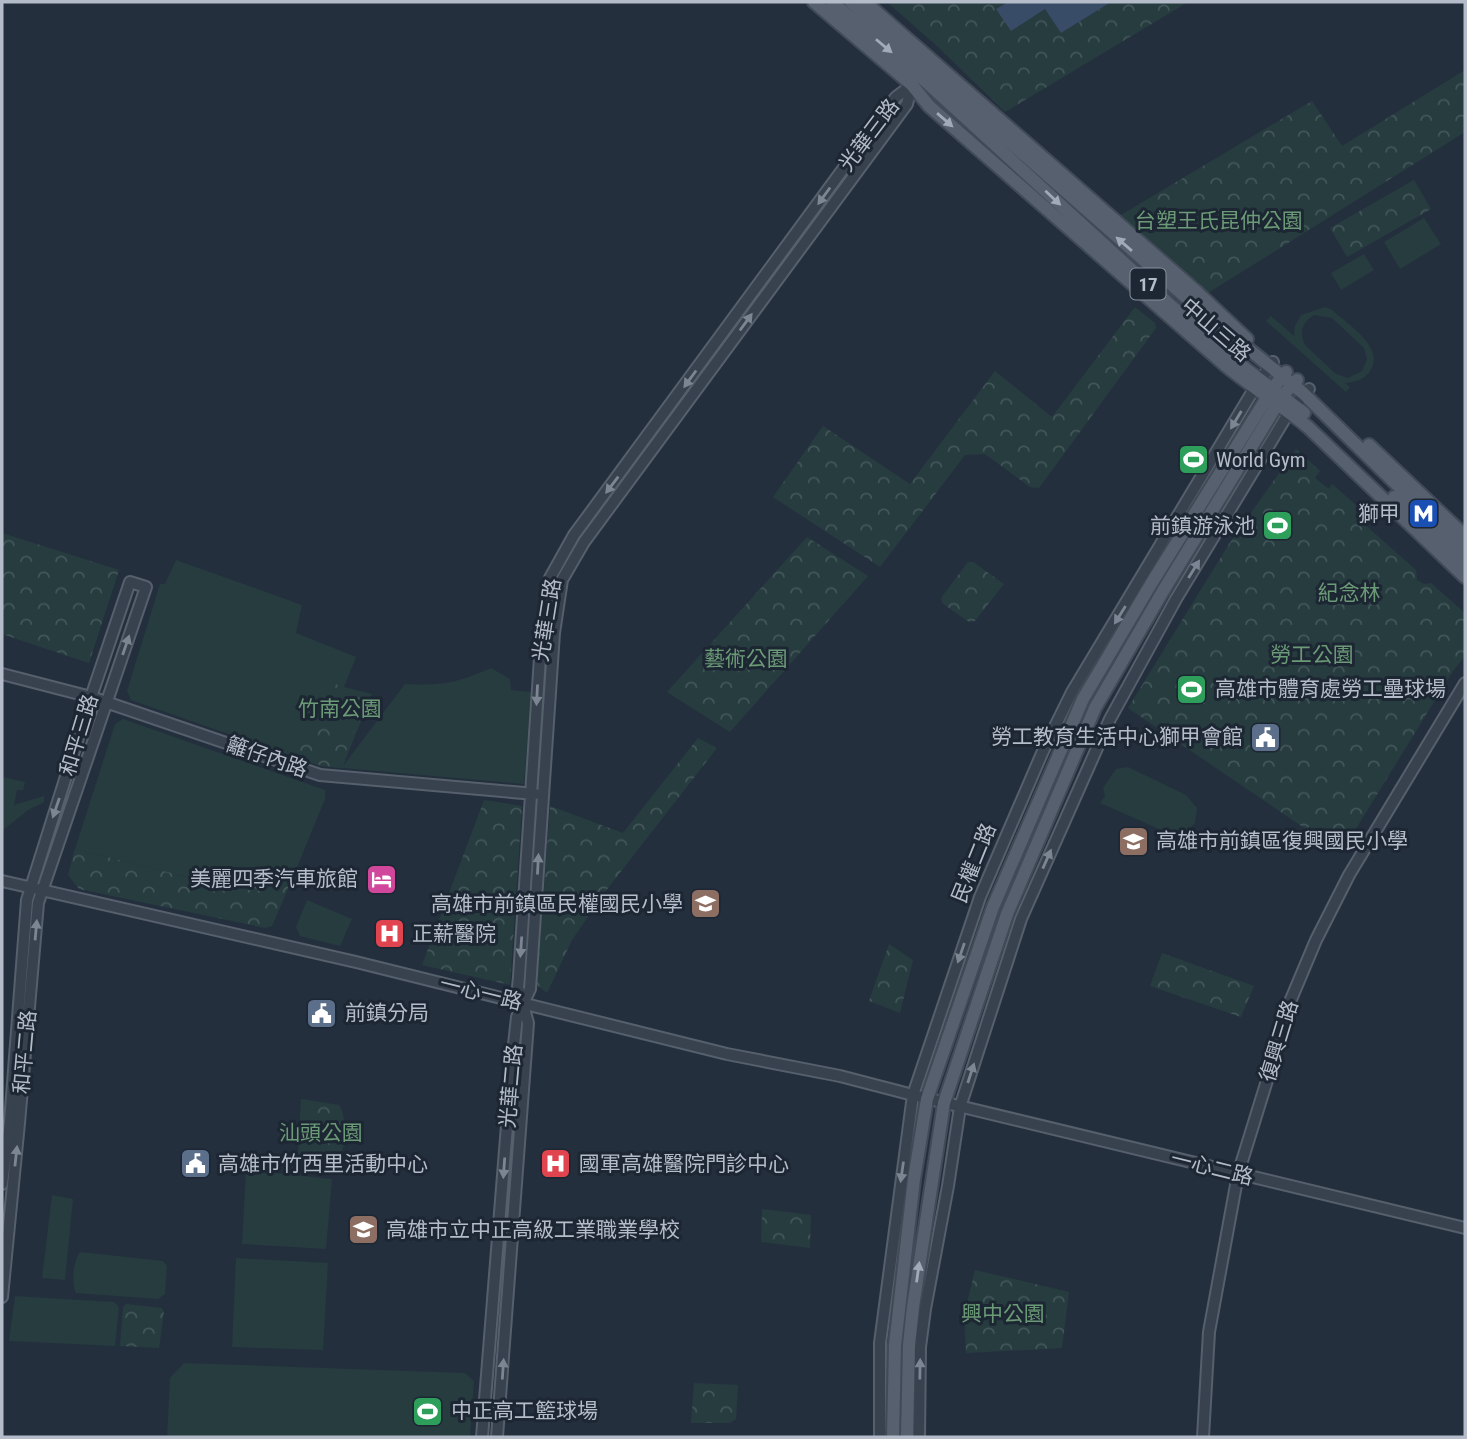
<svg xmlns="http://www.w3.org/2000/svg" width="1467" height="1439" font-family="'Roboto Condensed','Noto Sans TC',sans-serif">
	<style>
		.grass { fill: #263c3f; fill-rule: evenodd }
		.forest { fill: url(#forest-crowns) }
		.water { fill: #394c67 }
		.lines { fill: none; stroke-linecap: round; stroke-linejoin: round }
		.minor-casing { stroke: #565f6c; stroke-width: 14 }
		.major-casing { stroke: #414a57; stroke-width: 16 }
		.minor { stroke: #38414e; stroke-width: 10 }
		.major { stroke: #56606e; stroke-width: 12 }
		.oneway { fill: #a1aab7 }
		.oneway2 { fill: #7c8592 }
		.labels { text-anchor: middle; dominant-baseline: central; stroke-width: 6; stroke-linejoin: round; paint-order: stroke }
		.shield { fill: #1d2633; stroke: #878f9c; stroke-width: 2 }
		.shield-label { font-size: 19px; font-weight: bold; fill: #b4bcc9 }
		.street-label { font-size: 21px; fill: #b4bcc9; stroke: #1d2633 }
		.park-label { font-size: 21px; fill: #6b9a76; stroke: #1d2633 }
		.poi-label { font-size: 21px; fill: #b4bcc9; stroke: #1d2633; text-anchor: start }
	</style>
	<defs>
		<pattern id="forest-crowns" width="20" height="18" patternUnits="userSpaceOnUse" patternTransform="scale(1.75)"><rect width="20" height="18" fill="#263c3f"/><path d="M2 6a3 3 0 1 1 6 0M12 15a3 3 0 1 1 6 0" fill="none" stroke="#435659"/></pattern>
	</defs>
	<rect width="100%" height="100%" fill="#242f3e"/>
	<!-- grass -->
	<path class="grass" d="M1424 218 1441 244 1400 269 1384 242Z
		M1364 254 1374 270 1341 290 1331 273Z
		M1325 307 1332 310C1347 324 1386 347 1370 371 1364 380 1355 382 1345 383L1350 387 1346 392 1266 321 1271 316 1294 336 1295 326 1301 315ZM1314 315 1332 318 1364 348 1367 359 1362 371 1348 378 1336 374 1306 346C1298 334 1302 322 1314 315Z
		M176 560 302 605 296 633 356 657 344 687 372 694 343 766 405 684C443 686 456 683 491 668L510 679 511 690 531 692 524 784 320 766 131 700 127 691 160 584H165Z
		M123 719 325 790V799L291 882 237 867 232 888 75 849 115 724Z
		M1128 767 1186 795 1197 808 1195 823 1187 831 1197 836 1193 844 1100 803 1105 796 1103 788 1116 769Z
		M2 777 25 782 23 790H17L14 805 44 796V802L28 810 2 831Z
		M307 900 352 919 340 946 300 936 296 927Z
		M246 1170 332 1179 326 1249 242 1244Z
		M52 1195 73 1199 65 1280 42 1278Z
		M80 1252 163 1261 167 1266 165 1294 158 1299 76 1293C71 1283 73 1262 80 1252Z
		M236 1258 328 1263 323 1350 232 1347Z
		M15 1296 114 1302 119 1307 115 1346 9 1341Z
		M184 1363 465 1373 474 1381 470 1437H167L170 1378Z"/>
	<!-- forest -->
	<path class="forest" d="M887 2H1008L997 9H1046L1061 33 1111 2H1188L1005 112 937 46Z
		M1465 70V132L1208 293 1121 215 1312 101 1342 146Z
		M1414 180 1431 209 1347 257 1330 228Z
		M1135 307 1155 323 1156 328 1039 488 1030 487 985 454 965 455 880 567 773 497 823 426 910 484 995 371 1052 417Z
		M1296 449 1320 471 1315 478 1329 489 1332 484 1356 505V517L1416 570 1417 580 1424 584 1431 583 1465 613V656L1453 671 1341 853 1128 708 1229 544Z
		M2 533 119 570 89 663 2 634Z
		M807 537 868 576 730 732 667 692Z
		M968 562H973L1004 584 975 621 969 622 942 603 941 598Z
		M328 681 368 697 339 768 320 765 297 756Z
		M698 738 717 748 605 892 572 940 547 993 537 985 550 806 623 833Z
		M484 800 522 806 510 985 422 965Z
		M75 849 232 888 237 867 291 882 272 926 265 928 79 889 68 875Z
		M889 944 913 960 900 1013 869 1001Z
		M1162 953 1254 986 1241 1017 1150 986Z
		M301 1099 339 1105C347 1116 347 1150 337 1160L298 1155Z
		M762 1209 811 1215 810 1248 761 1242Z
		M975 1270 1069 1292 1062 1348 966 1353 964 1315Z
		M126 1304 162 1308 164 1312 159 1348 120 1346 123 1307Z
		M694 1383 738 1385 736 1419 730 1423H691Z"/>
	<!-- water -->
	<path class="water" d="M1008 2H1111L1061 33 1045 9 1011 31 996 9Z"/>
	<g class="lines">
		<defs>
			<path id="minor" d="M2 674 91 697 320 775 535 794
				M2 881 356 962 727 1054 840 1076 913 1095 1465 1228
				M2 1184 10 1122 27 900 91 697 130 582 146 587 38 903 19 1123 2 1297
				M482 1437 512 1063 517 1017 530 989 554 633 562 580 584 542 907 104 912 85
				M497 1437 528 1023 518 987 519 977 542 627 550 578 574 535 896 97 912 85
				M880 1437V1343L913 1095 980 897 1043 751 1072 692 1254 389 1273 362
				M919 1437 920 1347 925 1309 948 1186 960 1107 1021 919 1110 719 1176 599 1289 412 1309 389
				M1203 1437 1209 1332 1238 1174 1269 1074 1284 1016 1316 940 1349 875 1465 683"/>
			<path id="major" d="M814 2 912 85 929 106 1225 365C1252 387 1281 405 1308 427L1465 577
				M832 2 922 78 1169 304 1246 369 1304 413
				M851 2 1198 308 1303 393 1465 551
				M865 2 1197 292 1247 339
				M1369 445 1465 536
				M1394 497 1465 564
				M893 1437 895 1345 914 1179 927 1099 993 907 1083 699 1151 584 1273 388 1286 372
				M907 1437 909 1345 913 1307 944 1103 1007 914 1095 708 1163 591 1264 426 1282 396 1297 380"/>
		</defs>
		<!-- minor casing -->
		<use href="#minor" class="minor-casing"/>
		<!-- major casing -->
		<use href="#major" class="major-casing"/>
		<!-- minor -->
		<use href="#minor" class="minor"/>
		<!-- major -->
		<use href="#major" class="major"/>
	</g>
	<!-- one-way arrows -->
	<defs><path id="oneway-solid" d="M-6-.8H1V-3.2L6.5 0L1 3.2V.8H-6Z" transform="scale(1.75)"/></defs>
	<g class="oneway">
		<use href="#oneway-solid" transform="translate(884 46) rotate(40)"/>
		<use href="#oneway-solid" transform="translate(945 120) rotate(41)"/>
		<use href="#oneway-solid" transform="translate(1053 198) rotate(43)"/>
		<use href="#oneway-solid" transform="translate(1124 244) rotate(-139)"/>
		<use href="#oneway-solid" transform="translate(918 1272) rotate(-82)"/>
	</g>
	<g class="oneway2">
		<use href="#oneway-solid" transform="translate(824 196) rotate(126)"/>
		<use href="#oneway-solid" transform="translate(746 322) rotate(-54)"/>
		<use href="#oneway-solid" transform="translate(690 379) rotate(126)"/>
		<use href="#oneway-solid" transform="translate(1236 420) rotate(121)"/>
		<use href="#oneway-solid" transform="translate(612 485) rotate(127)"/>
		<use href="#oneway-solid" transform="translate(1194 569) rotate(-58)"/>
		<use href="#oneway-solid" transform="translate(1120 615) rotate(122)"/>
		<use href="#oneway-solid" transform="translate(126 645) rotate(-71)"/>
		<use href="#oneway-solid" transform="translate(537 695) rotate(93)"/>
		<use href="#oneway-solid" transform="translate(56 808) rotate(109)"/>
		<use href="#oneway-solid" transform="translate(1047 859) rotate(-66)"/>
		<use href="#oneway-solid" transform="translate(538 864) rotate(-87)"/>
		<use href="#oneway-solid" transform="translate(36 930) rotate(-85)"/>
		<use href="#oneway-solid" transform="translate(521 947) rotate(94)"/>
		<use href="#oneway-solid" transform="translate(961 953) rotate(109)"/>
		<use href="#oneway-solid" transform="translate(971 1073) rotate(-72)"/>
		<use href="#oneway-solid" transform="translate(16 1156) rotate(-84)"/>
		<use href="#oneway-solid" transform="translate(504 1168) rotate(94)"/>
		<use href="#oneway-solid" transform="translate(902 1172) rotate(98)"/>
		<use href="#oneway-solid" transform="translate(503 1369) rotate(-86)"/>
		<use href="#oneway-solid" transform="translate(920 1369) rotate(-89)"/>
	</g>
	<!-- icons -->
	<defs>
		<symbol id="stadium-square" viewBox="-11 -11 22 22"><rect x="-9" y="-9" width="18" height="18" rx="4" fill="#2e9e5b" stroke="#1d2633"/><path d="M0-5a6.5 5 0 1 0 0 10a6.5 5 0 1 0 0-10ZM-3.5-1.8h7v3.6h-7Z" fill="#fff"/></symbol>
		<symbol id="metro-square" viewBox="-11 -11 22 22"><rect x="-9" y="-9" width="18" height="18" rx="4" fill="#1a4fb4" stroke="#1d2633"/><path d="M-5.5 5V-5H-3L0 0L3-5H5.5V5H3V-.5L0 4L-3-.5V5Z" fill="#fff"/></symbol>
		<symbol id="civic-square" viewBox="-11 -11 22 22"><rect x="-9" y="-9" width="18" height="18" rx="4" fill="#5c6f8a" stroke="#1d2633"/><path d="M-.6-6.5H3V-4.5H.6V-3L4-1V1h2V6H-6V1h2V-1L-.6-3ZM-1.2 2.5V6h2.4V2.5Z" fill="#fff"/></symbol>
		<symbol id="school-square" viewBox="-11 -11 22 22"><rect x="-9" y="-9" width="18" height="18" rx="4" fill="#8d6e63" stroke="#1d2633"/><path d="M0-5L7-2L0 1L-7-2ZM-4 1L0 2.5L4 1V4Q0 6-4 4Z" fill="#fff"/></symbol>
		<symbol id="hotel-square" viewBox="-11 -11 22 22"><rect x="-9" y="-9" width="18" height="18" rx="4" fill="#d1479c" stroke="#1d2633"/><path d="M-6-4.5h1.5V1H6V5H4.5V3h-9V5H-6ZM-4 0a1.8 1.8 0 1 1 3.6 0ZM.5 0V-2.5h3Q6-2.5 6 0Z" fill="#fff"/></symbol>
		<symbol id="hospital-square" viewBox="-11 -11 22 22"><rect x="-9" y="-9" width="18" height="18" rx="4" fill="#e0444e" stroke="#1d2633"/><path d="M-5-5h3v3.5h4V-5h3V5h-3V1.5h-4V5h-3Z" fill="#fff"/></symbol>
	</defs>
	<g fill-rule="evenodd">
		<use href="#stadium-square" x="1176" y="442" width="35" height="35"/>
		<use href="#metro-square" x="1406" y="496" width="35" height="35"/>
		<use href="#stadium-square" x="1260" y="508" width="35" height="35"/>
		<use href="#stadium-square" x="1174" y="672" width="35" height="35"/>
		<use href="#civic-square" x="1248" y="720" width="35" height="35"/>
		<use href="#school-square" x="1116" y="824" width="35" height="35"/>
		<use href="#hotel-square" x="364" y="862" width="35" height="35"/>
		<use href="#school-square" x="688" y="886" width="35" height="35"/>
		<use href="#hospital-square" x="372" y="916" width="35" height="35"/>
		<use href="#civic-square" x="304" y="996" width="35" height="35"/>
		<use href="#civic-square" x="178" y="1146" width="35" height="35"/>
		<use href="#hospital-square" x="538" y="1146" width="35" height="35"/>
		<use href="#school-square" x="346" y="1212" width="35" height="35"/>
		<use href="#stadium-square" x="410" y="1394" width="35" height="35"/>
	</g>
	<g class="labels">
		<!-- shield labels -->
		<rect class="shield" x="1130.5" y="268.5" width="35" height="31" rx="5"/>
		<g class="shield-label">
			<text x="1148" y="284">17</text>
		</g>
		<!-- street labels -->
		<g class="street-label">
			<text transform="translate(869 135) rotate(-53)">光華三路</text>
			<text transform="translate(1216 330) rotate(41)">中山三路</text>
			<text transform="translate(547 620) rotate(-81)">光華三路</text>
			<text transform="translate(79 735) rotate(-73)">和平三路</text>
			<text transform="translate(267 757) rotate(19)">籬仔內路</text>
			<text transform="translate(974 863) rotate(-68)">民權二路</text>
			<text transform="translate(481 993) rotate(14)">一心一路</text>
			<text transform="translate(1279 1041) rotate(-73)">復興三路</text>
			<text transform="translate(25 1052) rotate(-85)">和平二路</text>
			<text transform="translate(511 1086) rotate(-85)">光華二路</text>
			<text transform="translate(1212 1168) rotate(14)">一心二路</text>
		</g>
		<!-- park labels -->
		<g class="park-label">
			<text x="1219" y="221">台塑王氏昆仲公園</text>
			<text x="1349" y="593">紀念林</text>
			<text x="1312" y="655">勞工公園</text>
			<text x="746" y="659">藝術公園</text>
			<text x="340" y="709">竹南公園</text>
			<text x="321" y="1133">汕頭公園</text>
			<text x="1003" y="1314">興中公園</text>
		</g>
		<!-- poi labels -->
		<g class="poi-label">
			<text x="1216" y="460">World Gym</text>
			<text x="1400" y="514" text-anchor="end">獅甲</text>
			<text x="1255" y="526" text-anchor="end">前鎮游泳池</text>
			<text x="1215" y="689">高雄市體育處勞工壘球場</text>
			<text x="1243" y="737" text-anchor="end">勞工教育生活中心獅甲會館</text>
			<text x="1156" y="841">高雄市前鎮區復興國民小學</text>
			<text x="358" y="879" text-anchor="end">美麗四季汽車旅館</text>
			<text x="683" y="904" text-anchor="end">高雄市前鎮區民權國民小學</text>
			<text x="412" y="934">正薪醫院</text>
			<text x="345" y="1013">前鎮分局</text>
			<text x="218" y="1164">高雄市竹西里活動中心</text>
			<text x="579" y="1164">國軍高雄醫院門診中心</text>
			<text x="386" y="1230">高雄市立中正高級工業職業學校</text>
			<text x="451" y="1411">中正高工籃球場</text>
		</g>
	</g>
	<!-- border -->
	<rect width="1467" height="1439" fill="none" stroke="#b4bcc9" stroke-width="7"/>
</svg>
